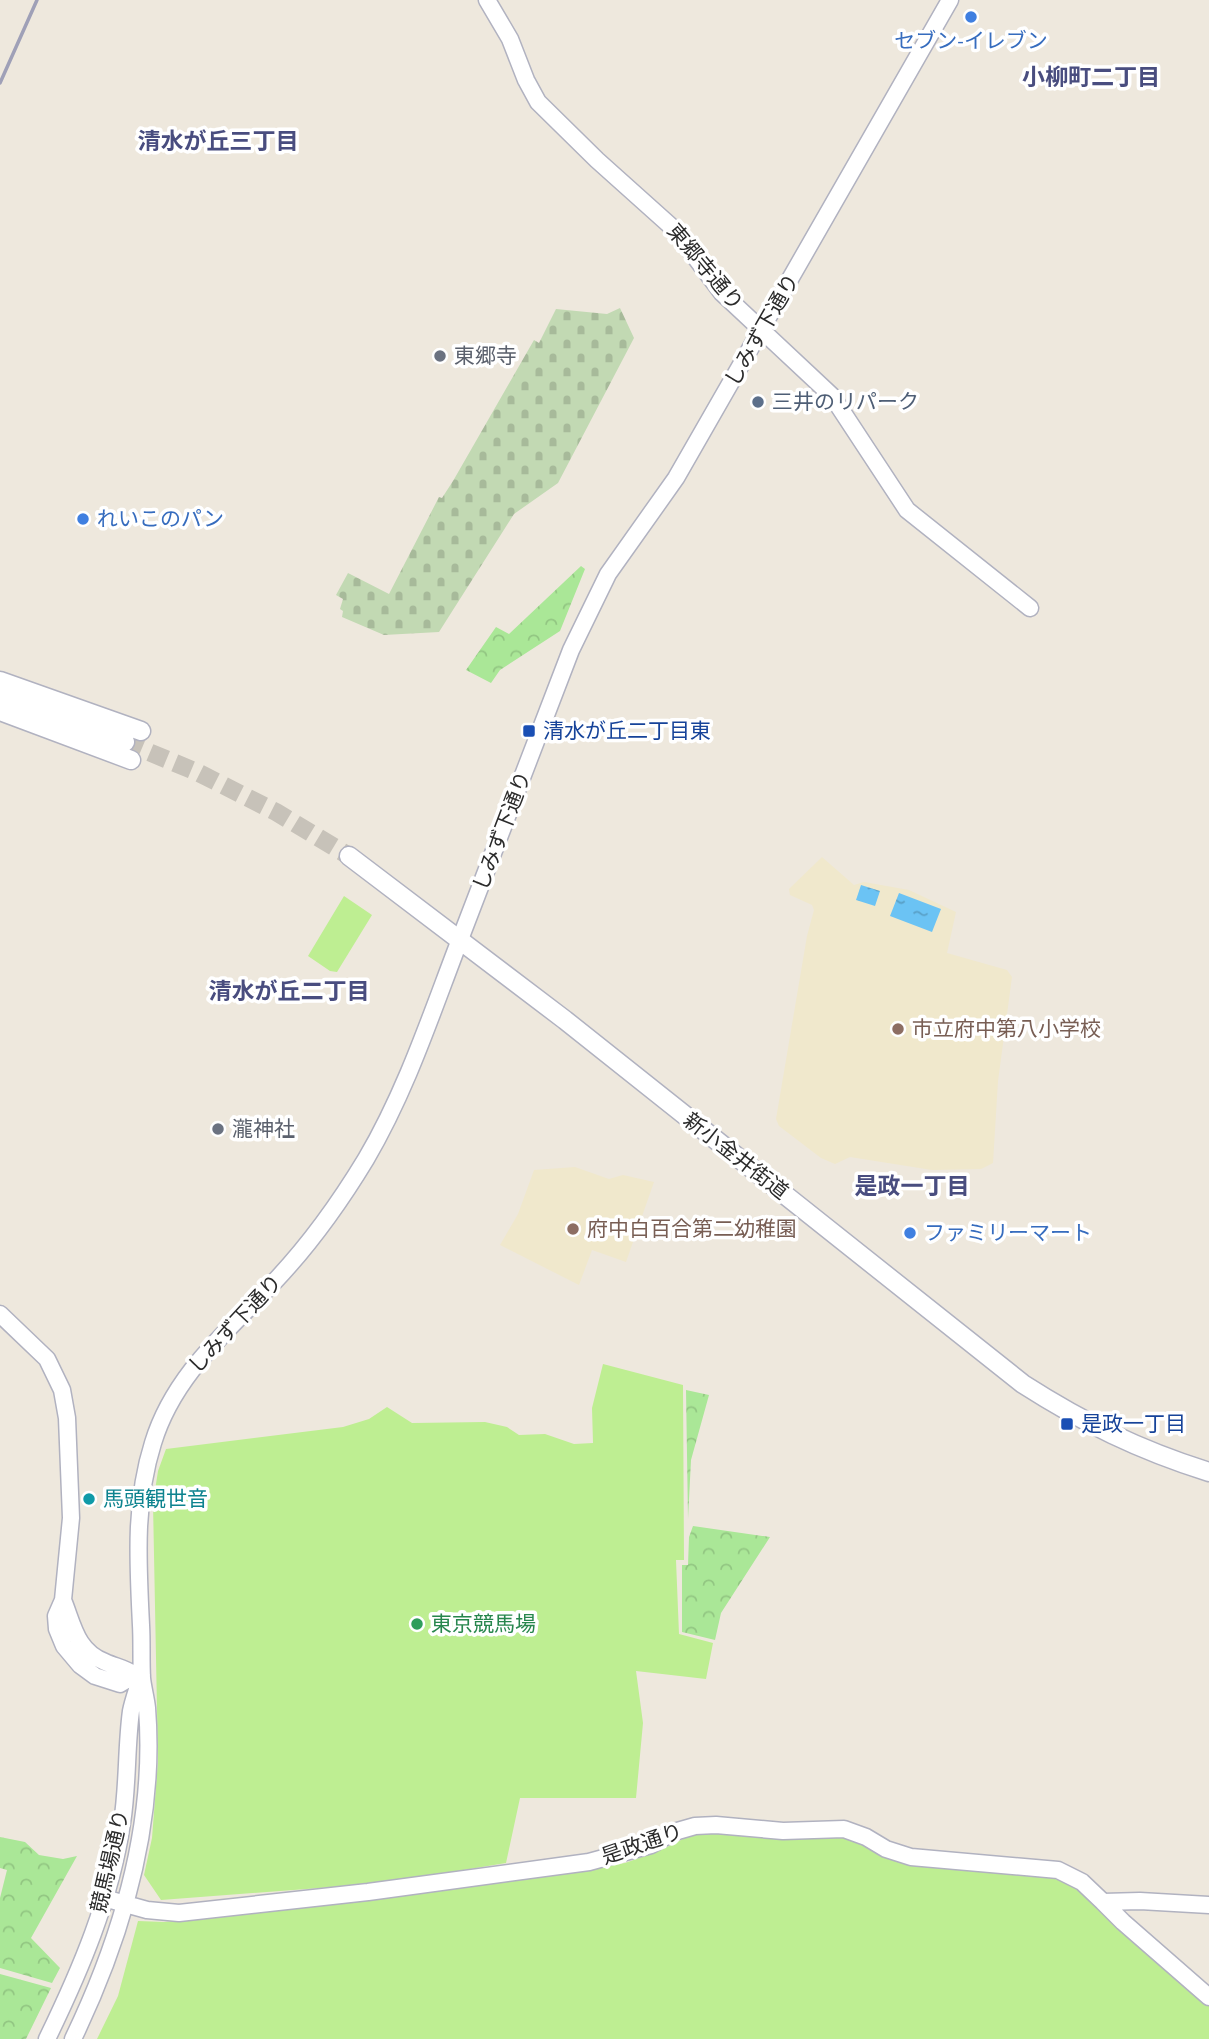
<svg xmlns="http://www.w3.org/2000/svg" width="1209" height="2039" font-family="'Source Sans 3','Noto Sans JP',sans-serif">
	<style>
		.education { fill: #f0e8cc }
		.forest { fill: url(#forest-crowns) }
		.cemetery { fill: url(#cemetery-stones) }
		.pitch { fill: #beee92 }
		.water { fill: url(#water-ripples) }
		.lines { fill: none; stroke-linecap: round; stroke-linejoin: round }
		.secondary-tunnel { stroke: #c7c2b9; stroke-width: 18; stroke-dasharray: 18 9; stroke-linecap: butt }
		.tertiary-casing { stroke: #b1b2c0; stroke-width: 19 }
		.secondary-casing { stroke: #b1b2c0; stroke-width: 21 }
		.tertiary { stroke: #fff; stroke-width: 16 }
		.secondary { stroke: #fff; stroke-width: 18 }
		.rail { stroke: #9fa0b7; stroke-width: 3.5 }
		.shop-dot { fill: #3f7fe0; stroke: #fff; stroke-width: 2.5 }
		.worship-dot { fill: #6b7280; stroke: #fff; stroke-width: 2.5 }
		.service-dot { fill: #5c6f8a; stroke: #fff; stroke-width: 2.5 }
		.transit-dot { fill: #1a4fb4; stroke: #fff; stroke-width: 2.5 }
		.education-dot { fill: #8d6e63; stroke: #fff; stroke-width: 2.5 }
		.culture-dot { fill: #0f9aa8; stroke: #fff; stroke-width: 2.5 }
		.leisure-dot { fill: #2e9e5b; stroke: #fff; stroke-width: 2.5 }
		.labels { text-anchor: middle; dominant-baseline: central; stroke-width: 7; stroke-linejoin: round; paint-order: stroke }
		.shop-label { font-size: 21px; fill: #366cbe; stroke: #fff; text-anchor: start }
		.street-label { font-size: 21px; fill: #2b2b2b; stroke: #fff }
		.worship-label { font-size: 21px; fill: #5b616d; stroke: #fff; text-anchor: start }
		.service-label { font-size: 21px; fill: #4e5e75; stroke: #fff; text-anchor: start }
		.transit-label { font-size: 21px; fill: #164399; stroke: #fff; text-anchor: start }
		.education-label { font-size: 21px; fill: #785e54; stroke: #fff; text-anchor: start }
		.culture-label { font-size: 21px; fill: #0d838f; stroke: #fff; text-anchor: start }
		.leisure-label { font-size: 21px; fill: #27864d; stroke: #fff; text-anchor: start }
		.neighbourhood-label { font-size: 23px; font-weight: bold; fill: #494d7f; stroke: #fff }
	</style>
	<defs>
		<pattern id="forest-crowns" width="20" height="18" patternUnits="userSpaceOnUse" patternTransform="scale(1.75)"><rect width="20" height="18" fill="#aae797"/><path d="M2 6a3 3 0 1 1 6 0M12 15a3 3 0 1 1 6 0" fill="none" stroke="#92c682"/></pattern>
		<pattern id="cemetery-stones" width="16" height="16" patternUnits="userSpaceOnUse" patternTransform="scale(1.75)"><rect width="16" height="16" fill="#c2d9b3"/><path d="M2 7V4a2 2 0 0 1 4 0v3zM10 15v-3a2 2 0 0 1 4 0v3z" fill="#a7ba9a"/></pattern>
		<pattern id="water-ripples" width="26" height="14" patternUnits="userSpaceOnUse" patternTransform="scale(1.75)"><rect width="26" height="14" fill="#6bc3f4"/><path d="M2 4q2-2 4 0t4 0M15 11q2-2 4 0t4 0" fill="none" stroke="#589fc6"/></pattern>
	</defs>
	<rect width="100%" height="100%" fill="#eee8dd"/>
	<!-- education -->
	<path class="education" d="M822 857 854 885 864 882 909 890 956 912 947 953 1007 970 1012 977 998 1081 993 1163 981 1169 932 1170 850 1157 835 1164 821 1158 779 1126 776 1119 807 936 814 910 812 905 790 895 789 889Z
		M575 1167 609 1179 623 1175 654 1182 626 1262 592 1250 579 1285 500 1245 518 1214 534 1170Z"/>
	<!-- forest -->
	<path class="forest" d="M581 566 585 569 560 631 500 670 491 683 466 670 496 627 509 634Z
		M686 1390 709 1395 691 1460 688 1519Z
		M693 1526 770 1537 721 1613 715 1640 682 1632V1565H688L689 1537Z
		M0 1837 25 1842 39 1855 63 1859 77 1856 31 1938 60 1968 52 1983 0 1968V1898L7 1870 0 1868Z
		M0 1974 51 1988 26 2039H0Z"/>
	<!-- cemetery -->
	<path class="cemetery" d="M620 308 634 338 558 483 514 514 439 632 384 635 342 617 343 611 340 609 343 599 336 595 348 573 389 594 439 497 442 498 453 481 534 340 539 343 556 309 607 314Z"/>
	<!-- pitch -->
	<path class="pitch" d="M344 896 372 915 337 972 330 971 308 956Z
		M603 1364 683 1385 684 1560H676L679 1634 713 1643 706 1679 636 1671 643 1723 636 1798H520L506 1863 385 1883 161 1900 144 1875 152 1838 158 1761 153 1503 158 1471 166 1449 343 1427 369 1419 387 1407 412 1423 485 1422 507 1427 519 1435 545 1434 574 1444 593 1443 592 1408Z
		M699 1831 832 1836 1045 1875 1078 1888 1209 2006V2039H97L118 1996 138 1921 164 1922 350 1901 625 1863 659 1851Z"/>
	<!-- water -->
	<path class="water" d="M861 885 880 891 875 906 856 900Z
		M899 893 941 909 932 932 890 916Z"/>
	<g class="lines">
		<!-- secondary-tunnel -->
		<path class="secondary-tunnel" d="M125 742 199 773 276 812 349 856"/>
		<defs>
			<path id="tertiary" d="M487 0 510 39 526 80 538 102 597 160 674 229 722 293 832 396 907 510 1030 608
				M0 1314 47 1359 62 1390 67 1418 71 1518 63 1600 56 1616 57 1629 64 1646 80 1665 95 1676 120 1684 135 1675H142
				M63 1600C73 1624 76 1651 105 1662 116 1667 125 1668 135 1675
				M104 1898 147 1910 179 1913 368 1892 589 1862 651 1845 674 1832 695 1826 716 1825 783 1831 844 1829 866 1837 886 1849 911 1857 1058 1870 1082 1882 1103 1902 1140 1901 1209 1905
				M1103 1902 1123 1922 1209 1997
				M47 2039C80 1971 111 1899 122 1823 128 1786 126 1748 131 1711 133 1701 137 1690 140 1680
				M73 2039C122 1937 156 1822 147 1708 146 1698 143 1688 142 1678 141 1660 142 1642 141 1625 138 1563 134 1503 153 1443 174 1374 228 1331 275 1281 310 1244 340 1202 366 1159 406 1091 431 1015 459 942 496 845 534 748 571 650L608 574 676 478 950 0"/>
			<path id="secondary" d="M0 681 141 731
				M0 696 125 742
				M0 711 131 760
				M349 856 565 1020 1023 1384C1084 1423 1139 1450 1209 1472"/>
		</defs>
		<!-- tertiary casing -->
		<use href="#tertiary" class="tertiary-casing"/>
		<!-- secondary casing -->
		<use href="#secondary" class="secondary-casing"/>
		<!-- tertiary -->
		<use href="#tertiary" class="tertiary"/>
		<!-- secondary -->
		<use href="#secondary" class="secondary"/>
		<!-- rail -->
		<path class="rail" d="M0 83 37 0"/>
	</g>
	<!-- markers -->
	<g class="shop-dot">
		<circle cx="971" cy="17" r="7"/>
		<circle cx="83" cy="519" r="7"/>
		<circle cx="910" cy="1233" r="7"/>
	</g>
	<g class="worship-dot">
		<circle cx="440" cy="356" r="7"/>
		<circle cx="218" cy="1129" r="7"/>
	</g>
	<circle class="service-dot" cx="758" cy="402" r="7"/>
	<g class="transit-dot">
		<rect x="522" y="724" width="14" height="14" rx="3.5"/>
		<rect x="1060" y="1417" width="14" height="14" rx="3.5"/>
	</g>
	<g class="education-dot">
		<circle cx="898" cy="1029" r="7"/>
		<circle cx="573" cy="1229" r="7"/>
	</g>
	<circle class="culture-dot" cx="89" cy="1499" r="7"/>
	<circle class="leisure-dot" cx="417" cy="1624" r="7"/>
	<g class="labels">
		<!-- shop labels -->
		<g class="shop-label">
			<text x="971" y="41" text-anchor="middle">セブン-イレブン</text>
			<text x="97" y="519">れいこのパン</text>
			<text x="924" y="1233">ファミリーマート</text>
		</g>
		<!-- street labels -->
		<g class="street-label">
			<text transform="translate(705 267) rotate(50)">東郷寺通り</text>
			<text transform="translate(762 330) rotate(-60)">しみず下通り</text>
			<text transform="translate(502 831) rotate(-69)">しみず下通り</text>
			<text transform="translate(736 1156) rotate(38)">新小金井街道</text>
			<text transform="translate(235 1324) rotate(-47)">しみず下通り</text>
			<text transform="translate(642 1844) rotate(-19)">是政通り</text>
			<text transform="translate(110 1861) rotate(-77)">競馬場通り</text>
		</g>
		<!-- worship labels -->
		<g class="worship-label">
			<text x="454" y="356">東郷寺</text>
			<text x="232" y="1129">瀧神社</text>
		</g>
		<!-- service labels -->
		<g class="service-label">
			<text x="772" y="402">三井のリパーク</text>
		</g>
		<!-- transit labels -->
		<g class="transit-label">
			<text x="543" y="731">清水が丘二丁目東</text>
			<text x="1081" y="1424">是政一丁目</text>
		</g>
		<!-- education labels -->
		<g class="education-label">
			<text x="912" y="1029">市立府中第八小学校</text>
			<text x="587" y="1229">府中白百合第二幼稚園</text>
		</g>
		<!-- culture labels -->
		<g class="culture-label">
			<text x="103" y="1499">馬頭観世音</text>
		</g>
		<!-- leisure labels -->
		<g class="leisure-label">
			<text x="431" y="1624">東京競馬場</text>
		</g>
		<!-- neighbourhood labels -->
		<g class="neighbourhood-label">
			<text x="1091" y="77">小柳町二丁目</text>
			<text x="218" y="141">清水が丘三丁目</text>
			<text x="289" y="991">清水が丘二丁目</text>
			<text x="912" y="1186">是政一丁目</text>
		</g>
	</g>
</svg>
